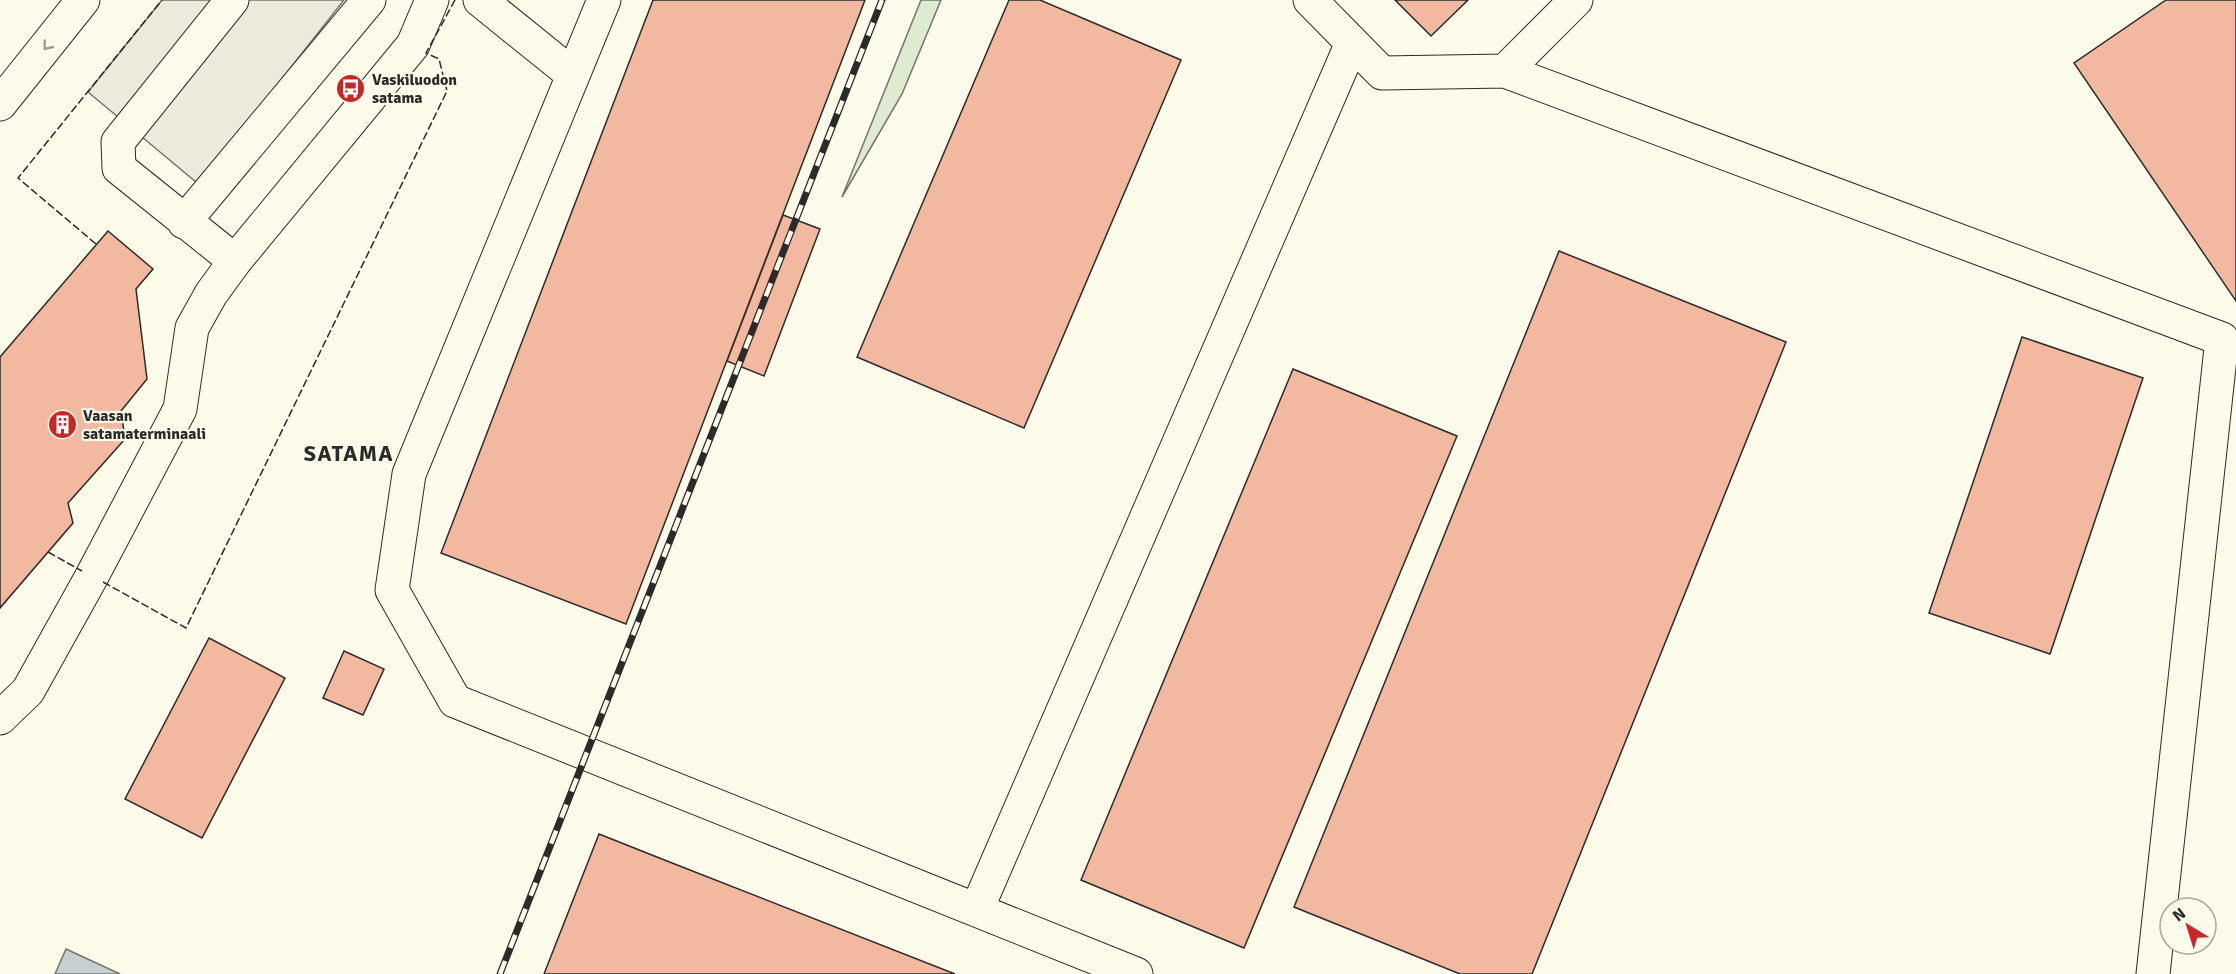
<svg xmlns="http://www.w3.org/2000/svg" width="2236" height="974" font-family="Signika,sans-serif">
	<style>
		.green { fill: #deebd1; stroke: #74746e; stroke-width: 1.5 }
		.parking { fill: #eceadb; stroke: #74746e; stroke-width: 1.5 }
		.water { fill: #c7d0d0; stroke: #74746e; stroke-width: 1.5 }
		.building { fill: #f2b8a0; stroke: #2b2b2b; stroke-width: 1.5 }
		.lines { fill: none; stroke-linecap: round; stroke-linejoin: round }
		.minor-casing { stroke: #2b2b2b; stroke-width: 35 }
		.major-casing { stroke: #2b2b2b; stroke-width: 35 }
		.minor { stroke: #fdfbea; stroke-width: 33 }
		.major { stroke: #fdfbea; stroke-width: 33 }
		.rail-casing { stroke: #2b2b2b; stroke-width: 7 }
		.rail { stroke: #fdfbea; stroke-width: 4.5; stroke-dasharray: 14; stroke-linecap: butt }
		.fence { stroke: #2b2b2b; stroke-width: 1.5; stroke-dasharray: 8 3; stroke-linecap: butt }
		.oneway { stroke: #9e9d94 }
		.labels { text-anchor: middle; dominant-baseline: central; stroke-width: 4.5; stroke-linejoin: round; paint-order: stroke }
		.poi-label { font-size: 16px; font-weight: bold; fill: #2b2b2b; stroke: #fdfbea; text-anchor: start }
		.district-label { font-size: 22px; font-weight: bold; letter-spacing: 1.5px; fill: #2b2b2b; stroke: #fdfbea }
	</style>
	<rect width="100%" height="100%" fill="#fdfbea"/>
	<!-- green -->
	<path class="green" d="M921 0H941L902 94 842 197Z"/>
	<!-- parking -->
	<path class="parking" d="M162 0H344L273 90 196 182 88 92Z"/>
	<!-- water -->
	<path class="water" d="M66 949 120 974H55Z"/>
	<!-- building -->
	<path class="building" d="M653 0H865L626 624 441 553Z
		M1009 0H1040L1181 60 1024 428 857 357Z
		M1395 0H1468L1431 36Z
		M2166 0H2236V301L2074 63Z
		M783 215 820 229 764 376 727 361Z
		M108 231 153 269 136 289 147 379 121 411 125 439 68 503 73 523 0 608V357Z
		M1559 251 1786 342 1532 974H1460L1294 907Z
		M2022 337 2143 378 2050 654 1929 613Z
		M1293 369 1457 436 1244 948 1081 880Z
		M209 638 285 678 202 838 125 799Z
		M344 651 384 669 363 715 323 698Z
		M599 834 667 861 955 974H544Z"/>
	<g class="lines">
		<defs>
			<path id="minor" d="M232 0 118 142 119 168 235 261 413 45 432 0
				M480 0 573 75
				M604 0 409 474 392 590 455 701 1136 974
				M1310 0 1382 73 1505 71 1576 0
				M1505 71 2222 339 2153 974
				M184 222 369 0
				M0 718 28 691 92 576 180 409 192 328 211 294 235 261
				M977 909 1352 43"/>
			<path id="major" d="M0 104 83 0"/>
		</defs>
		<!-- minor casing -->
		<use href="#minor" class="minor-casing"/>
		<!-- major casing -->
		<use href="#major" class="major-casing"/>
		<!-- minor -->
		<use href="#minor" class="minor"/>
		<!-- major -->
		<use href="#major" class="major"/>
		<defs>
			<path id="rail" d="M500 974 882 0"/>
		</defs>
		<!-- rail casing -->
		<use href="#rail" class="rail-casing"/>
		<!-- rail -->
		<use href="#rail" class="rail"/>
		<!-- fence -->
		<path class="fence" d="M96 244 18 178 162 0
			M48 552 82 571
			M103 582 186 628 447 91 439 59 426 53 455 0"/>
	</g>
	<!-- one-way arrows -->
	<defs><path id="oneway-chevron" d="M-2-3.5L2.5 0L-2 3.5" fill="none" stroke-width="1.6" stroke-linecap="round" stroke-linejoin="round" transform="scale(1.5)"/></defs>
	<use class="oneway" href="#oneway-chevron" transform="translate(47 46) rotate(129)"/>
	<!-- icons -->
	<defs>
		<symbol id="bus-disc" viewBox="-11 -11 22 22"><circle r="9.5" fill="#c62828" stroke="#fdfbea"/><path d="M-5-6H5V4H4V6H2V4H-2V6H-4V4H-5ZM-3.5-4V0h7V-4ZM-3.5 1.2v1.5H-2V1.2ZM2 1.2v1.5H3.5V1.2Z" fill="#fff"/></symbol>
		<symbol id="building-disc" viewBox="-11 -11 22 22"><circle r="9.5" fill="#c62828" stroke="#fdfbea"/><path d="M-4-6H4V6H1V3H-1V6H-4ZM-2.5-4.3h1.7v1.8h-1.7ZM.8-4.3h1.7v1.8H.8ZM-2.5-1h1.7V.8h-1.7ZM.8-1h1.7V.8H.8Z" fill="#fff"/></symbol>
	</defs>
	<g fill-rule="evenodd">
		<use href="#bus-disc" x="334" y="72" width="33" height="33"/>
		<use href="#building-disc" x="46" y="408" width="33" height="33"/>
	</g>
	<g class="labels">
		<!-- poi labels -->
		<g class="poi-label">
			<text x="372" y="80">Vaskiluodon<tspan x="372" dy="18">satama</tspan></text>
			<text x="83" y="416">Vaasan<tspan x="83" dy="18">satamaterminaali</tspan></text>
		</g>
		<!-- district labels -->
		<g class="district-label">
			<text x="349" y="453">SATAMA</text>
		</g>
	</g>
	<!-- north arrow -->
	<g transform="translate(2188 926) rotate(322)"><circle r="28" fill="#fdfbea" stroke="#a9a89e" stroke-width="1.5"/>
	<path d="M0-4.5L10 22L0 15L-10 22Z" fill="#c62828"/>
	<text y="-9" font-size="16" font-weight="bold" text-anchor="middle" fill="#2b2b2b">N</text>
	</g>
</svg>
